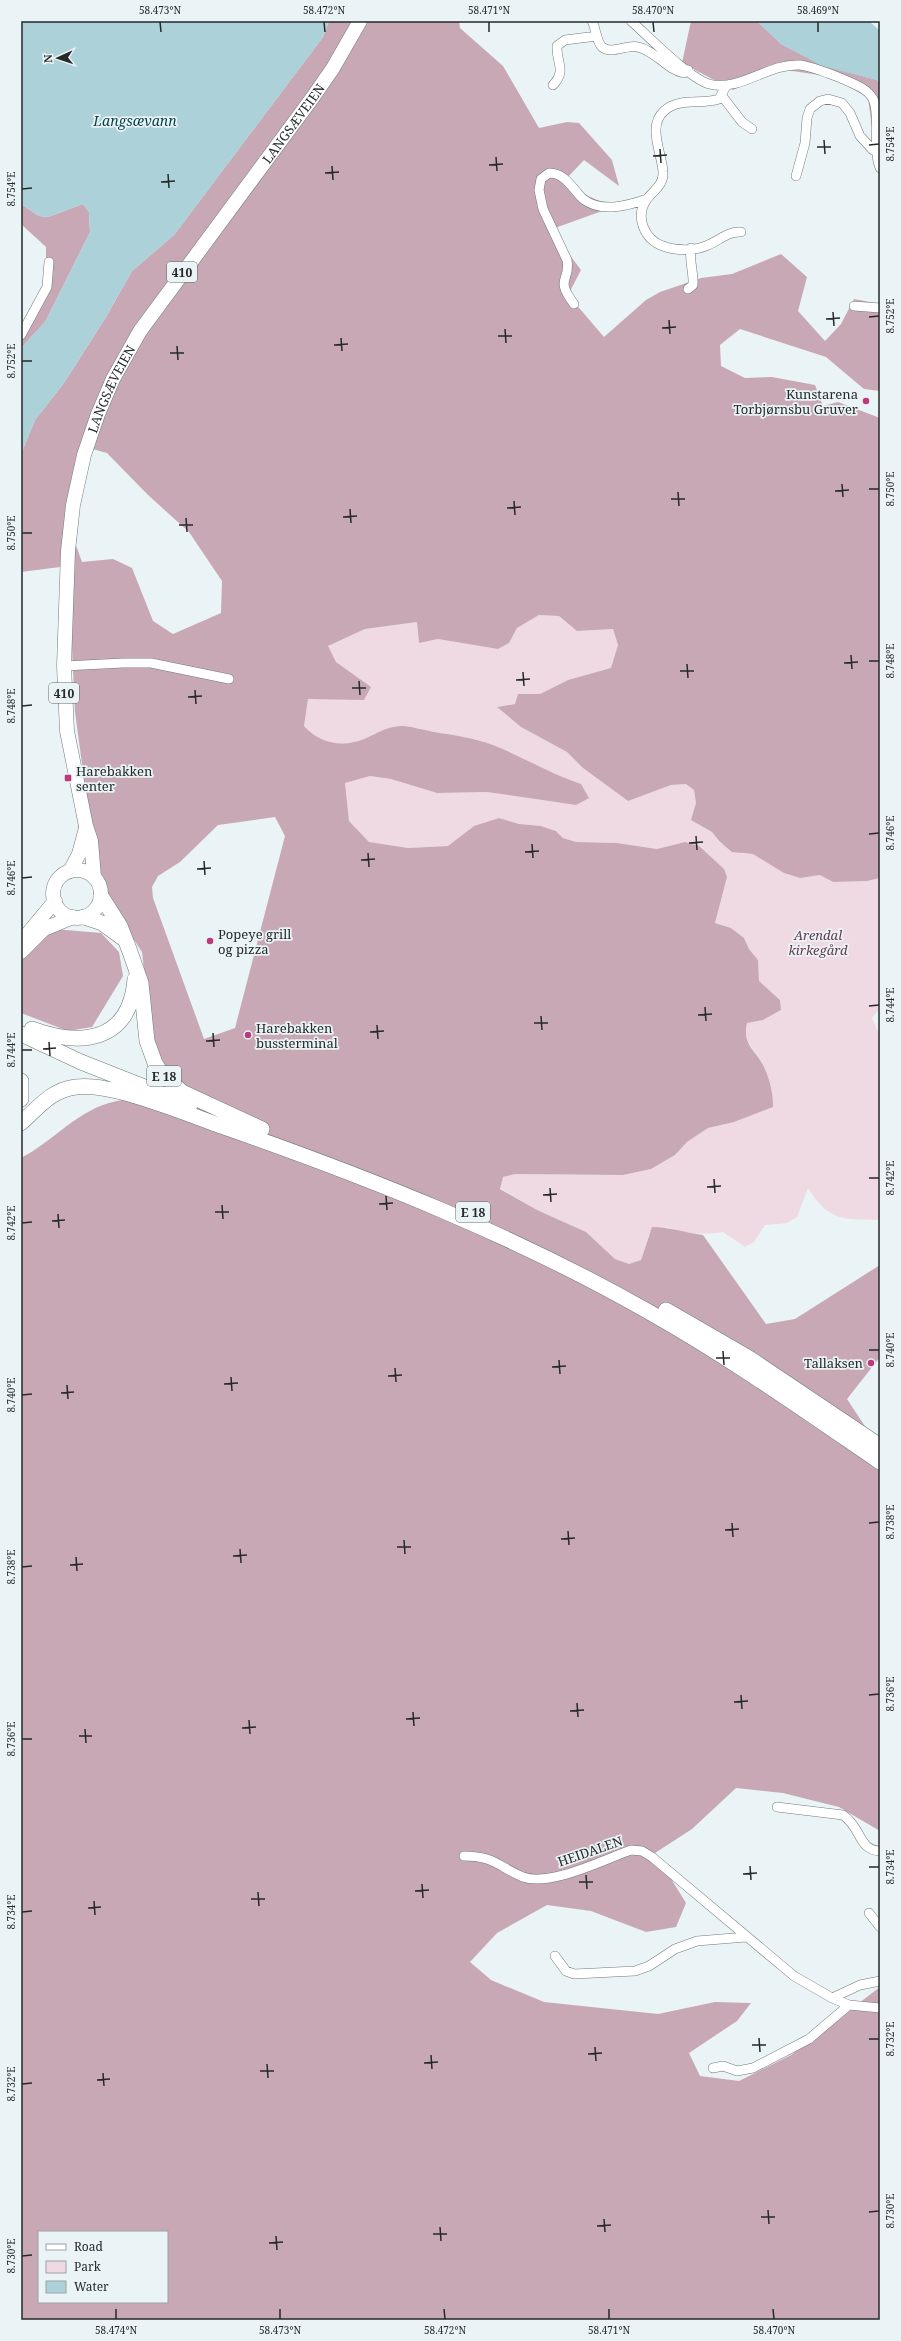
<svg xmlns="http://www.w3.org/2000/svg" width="901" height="2341" font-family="'Noto Serif',serif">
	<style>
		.green { fill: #efd9e2 }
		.forest { fill: #c8a8b5; fill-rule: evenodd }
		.water { fill: #acd1d9 }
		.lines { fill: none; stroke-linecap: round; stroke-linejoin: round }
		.minor-casing { stroke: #727a7c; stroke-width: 10 }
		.primary-casing { stroke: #727a7c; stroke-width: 15 }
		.trunk-casing { stroke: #727a7c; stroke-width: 16 }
		.minor { stroke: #fff; stroke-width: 9 }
		.primary { stroke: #fff; stroke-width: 14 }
		.trunk { stroke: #fff; stroke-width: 15 }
		.ticks { fill: none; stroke: #25292a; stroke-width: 1.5 }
		.poi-dot { fill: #bd397e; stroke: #eaf3f5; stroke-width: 1.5 }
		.labels { text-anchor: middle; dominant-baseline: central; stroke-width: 3.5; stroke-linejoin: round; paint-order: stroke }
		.shield { fill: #eaf3f5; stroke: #606667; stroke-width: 1 }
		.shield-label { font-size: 12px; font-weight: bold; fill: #25292a }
		.street-label { font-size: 13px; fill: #25292a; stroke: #eaf3f5 }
		.poi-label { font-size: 13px; fill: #25292a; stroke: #eaf3f5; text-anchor: start }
		.park-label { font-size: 13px; font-style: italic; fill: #66384d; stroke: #eaf3f5 }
		.water-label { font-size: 14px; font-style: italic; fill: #043f48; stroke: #eaf3f5 }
		.neatline { fill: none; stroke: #25292a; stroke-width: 1.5 }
		.ticks-label { font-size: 10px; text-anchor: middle; fill: #25292a }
	</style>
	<rect width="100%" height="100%" fill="#eaf3f5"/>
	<!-- green -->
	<path class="green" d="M539 615 559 616 577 631 613 629 618 645 612 668 568 680 540 694H518L515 704 497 707 521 727 567 752 583 768 628 801 671 785 686 784 694 790 696 803 692 820 712 832 719 842 743 854H753L763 859 784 873 800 878 820 875 833 882 867 881 880 878V1008L872 1018 880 1036V1220C844 1219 829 1222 808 1188L797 1217 787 1223 765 1225 754 1242 745 1247 723 1232C702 1235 686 1234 666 1227L649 1234 641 1260 629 1264 615 1259 586 1232 537 1210 500 1188 503 1177 515 1174 623 1175 651 1169 675 1155 687 1142 708 1128 734 1122 773 1107C770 1094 769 1079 764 1067 757 1048 742 1046 747 1023L763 1020 781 1010 780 1000 759 981 758 960 749 949 744 938 731 928 715 923 727 877 699 846 685 842 657 849 617 843 576 842 563 838 556 831 541 826 519 824 499 818 474 826 449 846 408 848 369 842 349 821 345 783 370 776 391 779 437 793 487 792 576 805 581 784C551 774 523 757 493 745 474 738 453 735 434 732 424 730 413 727 404 726 386 726 379 733 364 739 342 748 319 743 304 726L308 699 355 698 358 679 336 662 328 646 365 629 417 622 419 643 438 639 498 649 509 643 517 628Z"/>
	<!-- forest -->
	<path class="forest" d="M329 21H459L460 28 503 66 539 128 567 122 579 123 612 160 619 186 584 160 567 178 577 191 606 204 602 211 555 228 560 242 581 270 568 295 604 337 646 300 660 292 701 278 732 274 781 254 807 277 798 311 825 341 841 324 854 299 880 304V391L864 389 826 357 740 329 720 345 721 366 745 378 772 377 815 385 823 406 838 402 880 418V878L867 881 833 882 820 875 800 878 784 873 753 854 732 852 719 841 712 832 691 820 696 803 694 790 686 784 671 785 628 801 583 768 567 752 521 727 497 707 515 704 518 694H540L568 680 611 668 618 645 613 629 577 631 559 616 539 615 517 628 509 643 498 649 438 639 419 643 417 622 365 629 328 646 336 662 371 687 364 700 308 699 304 726C319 743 342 748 364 739 379 733 386 726 404 726 413 727 424 730 434 732 453 735 474 738 493 745 523 757 551 774 581 784L589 798 576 805 487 792 437 793 391 779 370 776 345 783 349 821 369 842 408 848 448 846 474 826 499 818 519 824 541 826 556 831 563 838 576 842 617 843 657 849 685 842 699 846 724 869 727 877 715 923 731 928 744 938 749 949 758 960 759 981 780 1000 781 1010 763 1020 747 1023C742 1046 756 1049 764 1067 770 1080 773 1093 773 1107L734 1122 708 1128 687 1142 675 1155 651 1169 623 1175 515 1174 503 1177 500 1189 537 1210 586 1232 615 1259 629 1264 641 1260 652 1227C670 1227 686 1233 703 1235L766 1324 795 1319 880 1265V1357L847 1399 874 1440 880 1445V1831L839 1807 783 1793 736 1788 692 1829 655 1853 686 1903 676 1927 646 1932 591 1911 547 1905 497 1933 470 1962 491 1980 544 2002 658 2014 715 2002 751 2003 737 2021 689 2053 700 2076 739 2081 791 2055 880 1987V2320H21V1158C52 1142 75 1113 109 1103 127 1097 148 1101 167 1097L153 1046 142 952 115 911 96 867 75 712 68 566 21 572V454L35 420 64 383 106 317 132 271 174 235 323 37ZM85 447 107 453 148 495 189 532 222 581 221 613 173 634 153 621 132 568 113 559 82 562 73 537ZM275 817 285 836 235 1028 204 1039 153 898 152 887 158 876 180 862 218 825ZM39 2232H167V2302H39Z
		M691 21H757L781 44 822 65 877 80 880 84V169L876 157 868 98 833 77 779 69 733 90 682 63Z
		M21 204 39 216 48 217 83 204 89 212 90 232 45 322 21 348V328L46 289V247L21 224Z
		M54 929 101 933 119 952 123 976 92 1027 68 1031 21 1013V961Z"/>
	<!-- water -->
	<path class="water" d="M21 21H329L323 37 174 235 132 271 106 317 64 383 35 420 21 454V348L45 322 90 232 89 212 83 204 48 217 39 216 21 204Z
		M757 21H869L880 31V84L877 80 822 66 781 44Z"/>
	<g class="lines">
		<defs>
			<path id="minor" d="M592 21C596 28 596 41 602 47 612 55 627 44 638 47 656 51 667 70 684 73L688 70
				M631 21C648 36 689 78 709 84 741 92 768 63 800 65 814 67 830 74 843 79 854 84 867 88 873 99 881 115 872 147 880 168
				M553 85C567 70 556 63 557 46L565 40 597 36
				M726 86 719 99C701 105 679 97 664 111 647 126 662 153 663 172 664 185 653 191 647 199 634 217 645 240 663 246 676 251 696 251 708 245 720 240 728 231 741 232
				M722 96 742 122 752 129
				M796 176 805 143 807 118 810 109 820 101 828 99 842 103 850 113 860 136 873 150 875 149
				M688 289 693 285C694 272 689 263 691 248
				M574 304C554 277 571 282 567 260L543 209 539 190 541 179 549 173C566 173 573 190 583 199 601 213 627 206 647 199
				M854 306 880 308
				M21 335 47 287 49 262
				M64 666 123 663H151L229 679
				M777 1807 843 1815C862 1828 858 1850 880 1851
				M464 1856C494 1856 499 1867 523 1877 550 1887 605 1859 631 1850L642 1851 652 1857 794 1976 832 1998 849 2005 880 2008
				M869 1913 880 1927
				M555 1956 566 1971 574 1974 635 1971 649 1966 675 1949 697 1941 746 1937
				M832 1998 860 1985 880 1981
				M713 2068 723 2066 737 2071 753 2068 809 2039 849 2005"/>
			<g id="primary">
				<circle cx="77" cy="894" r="24"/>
				<path d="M70 871 79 854 86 828"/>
				<path id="s1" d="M94 877 91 841 86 826 67 731 64 666 68 551 73 505 84 455 98 414 113 379 140 331 313 97 333 68 360 21"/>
				<path d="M25 937 55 901"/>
				<path d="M21 952 44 929 73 917"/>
			</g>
			<path id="trunk" d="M101 896 120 926 129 949 141 983 147 1041 155 1063 161 1073 182 1092 262 1129
				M84 917 102 923 124 939
				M32 1029C81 1047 130 1042 135 979
				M21 1034 81 1062 190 1105
				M21 1081V1099
				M21 1123C39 1107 51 1090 76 1087 112 1082 187 1114 224 1127 370 1178 514 1235 649 1312 729 1357 804 1410 880 1462
				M666 1310 749 1358 880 1446"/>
		</defs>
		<!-- minor casing -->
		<use href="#minor" class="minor-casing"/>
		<!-- primary casing -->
		<use href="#primary" class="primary-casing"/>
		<!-- trunk casing -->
		<use href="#trunk" class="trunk-casing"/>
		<!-- minor -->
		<use href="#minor" class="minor"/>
		<!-- primary -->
		<use href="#primary" class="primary"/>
		<!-- trunk -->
		<use href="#trunk" class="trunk"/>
	</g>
	<!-- ticks -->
	<path class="ticks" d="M160 22 161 32M324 22 325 32M489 22V32M653 22 654 32M818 22V32M824 140 825 154M869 145 879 144M817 147H831M660 149 661 163M653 156 667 155M496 157 497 171M489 165 503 164M332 166 333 180M325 173 339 172M168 174 169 188M161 182 175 181M22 189 32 188M833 312 834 326M869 317 879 316M826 319 840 318M669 320 670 334M662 328 676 327M505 329 506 343M498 336H512M341 338 342 351M334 345 348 344M177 346 178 360M170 353H184M22 361H32M842 484 843 497M869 489H879M835 491 849 490M678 492 679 506M671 499H685M514 501 515 515M507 508 521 507M350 509 351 523M343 517 357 516M186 518 187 532M179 525H193M22 533H32M851 655 852 669M869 661H879M844 663 858 662M687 664 688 678M680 671H694M523 672 524 686M516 680 530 679M359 681 360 695M352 688H366M195 690 196 704M188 697 202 696M22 706 32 705M869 834 879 833M696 836 697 850M689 843 703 842M532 844 533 858M525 852 539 851M368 853 369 867M361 860 375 859M204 861 205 875M197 869 211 868M22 878 32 877M869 1006 879 1005M705 1007 706 1021M698 1015 712 1014M541 1016 542 1030M534 1023H548M377 1025 378 1039M370 1032 384 1031M213 1033 214 1047M206 1041 220 1040M49 1042 50 1056M43 1049 56 1048M22 1050H32M869 1178H879M714 1179 715 1193M707 1187 721 1186M550 1188 551 1202M543 1195 557 1194M386 1196 387 1210M379 1204 393 1203M222 1205 223 1219M215 1212H229M58 1214 59 1228M52 1221 65 1220M22 1223 32 1222M869 1350H879M723 1351 724 1365M716 1358H730M559 1360 560 1374M552 1367 566 1366M395 1368 396 1382M388 1376 402 1375M231 1377 232 1391M224 1384 238 1383M67 1385 68 1399M61 1393 74 1392M22 1395 32 1394M732 1523 733 1537M869 1523 879 1522M725 1530 739 1529M568 1531 569 1545M561 1539 575 1538M404 1540 405 1554M397 1547H411M240 1549 241 1563M233 1556 247 1555M76 1557 77 1571M70 1565 83 1564M22 1567 32 1566M741 1695 742 1709M869 1695 879 1694M734 1702 748 1701M577 1703 578 1717M570 1711 584 1710M413 1712 414 1726M406 1719 420 1718M249 1720 250 1734M242 1728 256 1727M85 1729 86 1743M79 1736H92M22 1739H32M750 1866 751 1880M869 1867H879M743 1874 757 1873M586 1875 587 1889M579 1882H593M422 1884 423 1898M415 1891 429 1890M258 1892 259 1906M251 1899H265M94 1901 95 1915M88 1908 101 1907M22 1912 32 1911M759 2038 760 2052M869 2039H879M752 2045H766M595 2047 596 2061M588 2054 602 2053M431 2055 432 2069M424 2063 438 2062M267 2064 268 2078M260 2071H274M103 2073 104 2086M97 2080 110 2079M22 2084 32 2083M768 2210 769 2224M869 2212 879 2211M761 2217H775M604 2219 605 2232M597 2226 611 2225M440 2227 441 2241M433 2234H447M276 2236 277 2250M269 2243 283 2242M22 2256 32 2255M116 2309V2319M280 2309V2319M444 2309 445 2319M609 2309V2319M773 2309 774 2319"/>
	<!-- markers -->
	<g class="poi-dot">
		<circle cx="866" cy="401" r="4"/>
		<rect x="64" y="774" width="8" height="8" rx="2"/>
		<circle cx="210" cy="941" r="4"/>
		<circle cx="248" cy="1035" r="4"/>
		<circle cx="871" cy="1363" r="4"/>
	</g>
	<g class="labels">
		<!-- shield labels -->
		<g class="shield">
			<rect x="167" y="262" width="30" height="20" rx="3"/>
			<rect x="49" y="683" width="30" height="20" rx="3"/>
			<rect x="147" y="1066" width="34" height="20" rx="3"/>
			<rect x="456" y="1202" width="34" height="20" rx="3"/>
		</g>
		<g class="shield-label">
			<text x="182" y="272">410</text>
			<text x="64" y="693">410</text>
			<text x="164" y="1076">E 18</text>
			<text x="473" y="1212">E 18</text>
		</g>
		<!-- street labels -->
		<g class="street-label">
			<text stroke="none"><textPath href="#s1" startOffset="821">LANGSÆVEIEN</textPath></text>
			<text stroke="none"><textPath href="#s1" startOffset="498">LANGSÆVEIEN</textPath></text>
			<text transform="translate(590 1851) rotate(-19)">HEIDALEN</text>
		</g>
		<!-- poi labels -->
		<g class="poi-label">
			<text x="858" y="394" text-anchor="end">Kunstarena<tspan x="858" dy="15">Torbjørnsbu Gruver</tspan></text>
			<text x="76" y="771">Harebakken<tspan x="76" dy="15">senter</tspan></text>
			<text x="218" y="934">Popeye grill<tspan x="218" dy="15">og pizza</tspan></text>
			<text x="256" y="1028">Harebakken<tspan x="256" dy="15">bussterminal</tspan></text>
			<text x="863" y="1363" text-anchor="end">Tallaksen</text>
		</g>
		<!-- park labels -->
		<g class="park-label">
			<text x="818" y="935">Arendal<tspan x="818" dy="15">kirkegård</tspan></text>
		</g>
		<!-- water labels -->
		<g class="water-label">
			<text x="135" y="120">Langsævann</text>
		</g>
	</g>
	<!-- border -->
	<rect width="901" height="2341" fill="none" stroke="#eaf3f5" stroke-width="44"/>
	<!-- legend -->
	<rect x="38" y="2231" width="130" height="72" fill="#eaf3f5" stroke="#9ba2a4"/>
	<rect x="46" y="2244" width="20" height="6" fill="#ffffff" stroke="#9ba2a4"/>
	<text x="74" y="2251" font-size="12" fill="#25292a">Road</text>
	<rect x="46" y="2261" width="20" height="12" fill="#efd9e2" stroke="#9ba2a4"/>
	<text x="74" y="2271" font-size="12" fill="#25292a">Park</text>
	<rect x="46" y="2281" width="20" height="12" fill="#acd1d9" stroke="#9ba2a4"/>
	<text x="74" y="2291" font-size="12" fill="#25292a">Water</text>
	<!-- north arrow -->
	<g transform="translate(58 58) rotate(267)" stroke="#eaf3f5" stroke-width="3" paint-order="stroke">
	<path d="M0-3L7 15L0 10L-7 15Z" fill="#25292a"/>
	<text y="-6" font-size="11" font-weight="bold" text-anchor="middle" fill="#25292a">N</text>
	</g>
	<rect x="22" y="22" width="857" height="2297" class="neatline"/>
	<g class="ticks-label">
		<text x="160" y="14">58.473°N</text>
		<text x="324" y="14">58.472°N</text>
		<text x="489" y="14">58.471°N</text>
		<text x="653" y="14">58.470°N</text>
		<text x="818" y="14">58.469°N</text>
		<text transform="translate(890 144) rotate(-90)" y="4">8.754°E</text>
		<text transform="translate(11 189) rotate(-90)" y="4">8.754°E</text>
		<text transform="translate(890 316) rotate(-90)" y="4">8.752°E</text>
		<text transform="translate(11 361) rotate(-90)" y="4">8.752°E</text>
		<text transform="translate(890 489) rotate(-90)" y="4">8.750°E</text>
		<text transform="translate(11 533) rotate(-90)" y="4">8.750°E</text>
		<text transform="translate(890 661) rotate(-90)" y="4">8.748°E</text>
		<text transform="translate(11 706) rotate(-90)" y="4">8.748°E</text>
		<text transform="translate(890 833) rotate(-90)" y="4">8.746°E</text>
		<text transform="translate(11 878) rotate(-90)" y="4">8.746°E</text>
		<text transform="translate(890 1005) rotate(-90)" y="4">8.744°E</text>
		<text transform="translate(11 1050) rotate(-90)" y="4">8.744°E</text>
		<text transform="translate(890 1178) rotate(-90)" y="4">8.742°E</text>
		<text transform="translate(11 1223) rotate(-90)" y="4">8.742°E</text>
		<text transform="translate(890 1350) rotate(-90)" y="4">8.740°E</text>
		<text transform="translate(11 1395) rotate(-90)" y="4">8.740°E</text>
		<text transform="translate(890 1522) rotate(-90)" y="4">8.738°E</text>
		<text transform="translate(11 1567) rotate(-90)" y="4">8.738°E</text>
		<text transform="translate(890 1694) rotate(-90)" y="4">8.736°E</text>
		<text transform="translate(11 1739) rotate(-90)" y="4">8.736°E</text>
		<text transform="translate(890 1867) rotate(-90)" y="4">8.734°E</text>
		<text transform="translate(11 1912) rotate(-90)" y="4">8.734°E</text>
		<text transform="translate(890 2039) rotate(-90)" y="4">8.732°E</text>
		<text transform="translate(11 2084) rotate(-90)" y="4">8.732°E</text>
		<text transform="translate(890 2211) rotate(-90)" y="4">8.730°E</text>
		<text transform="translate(11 2256) rotate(-90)" y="4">8.730°E</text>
		<text x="116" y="2334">58.474°N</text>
		<text x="280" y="2334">58.473°N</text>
		<text x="445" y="2334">58.472°N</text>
		<text x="609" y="2334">58.471°N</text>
		<text x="774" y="2334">58.470°N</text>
	</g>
</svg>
